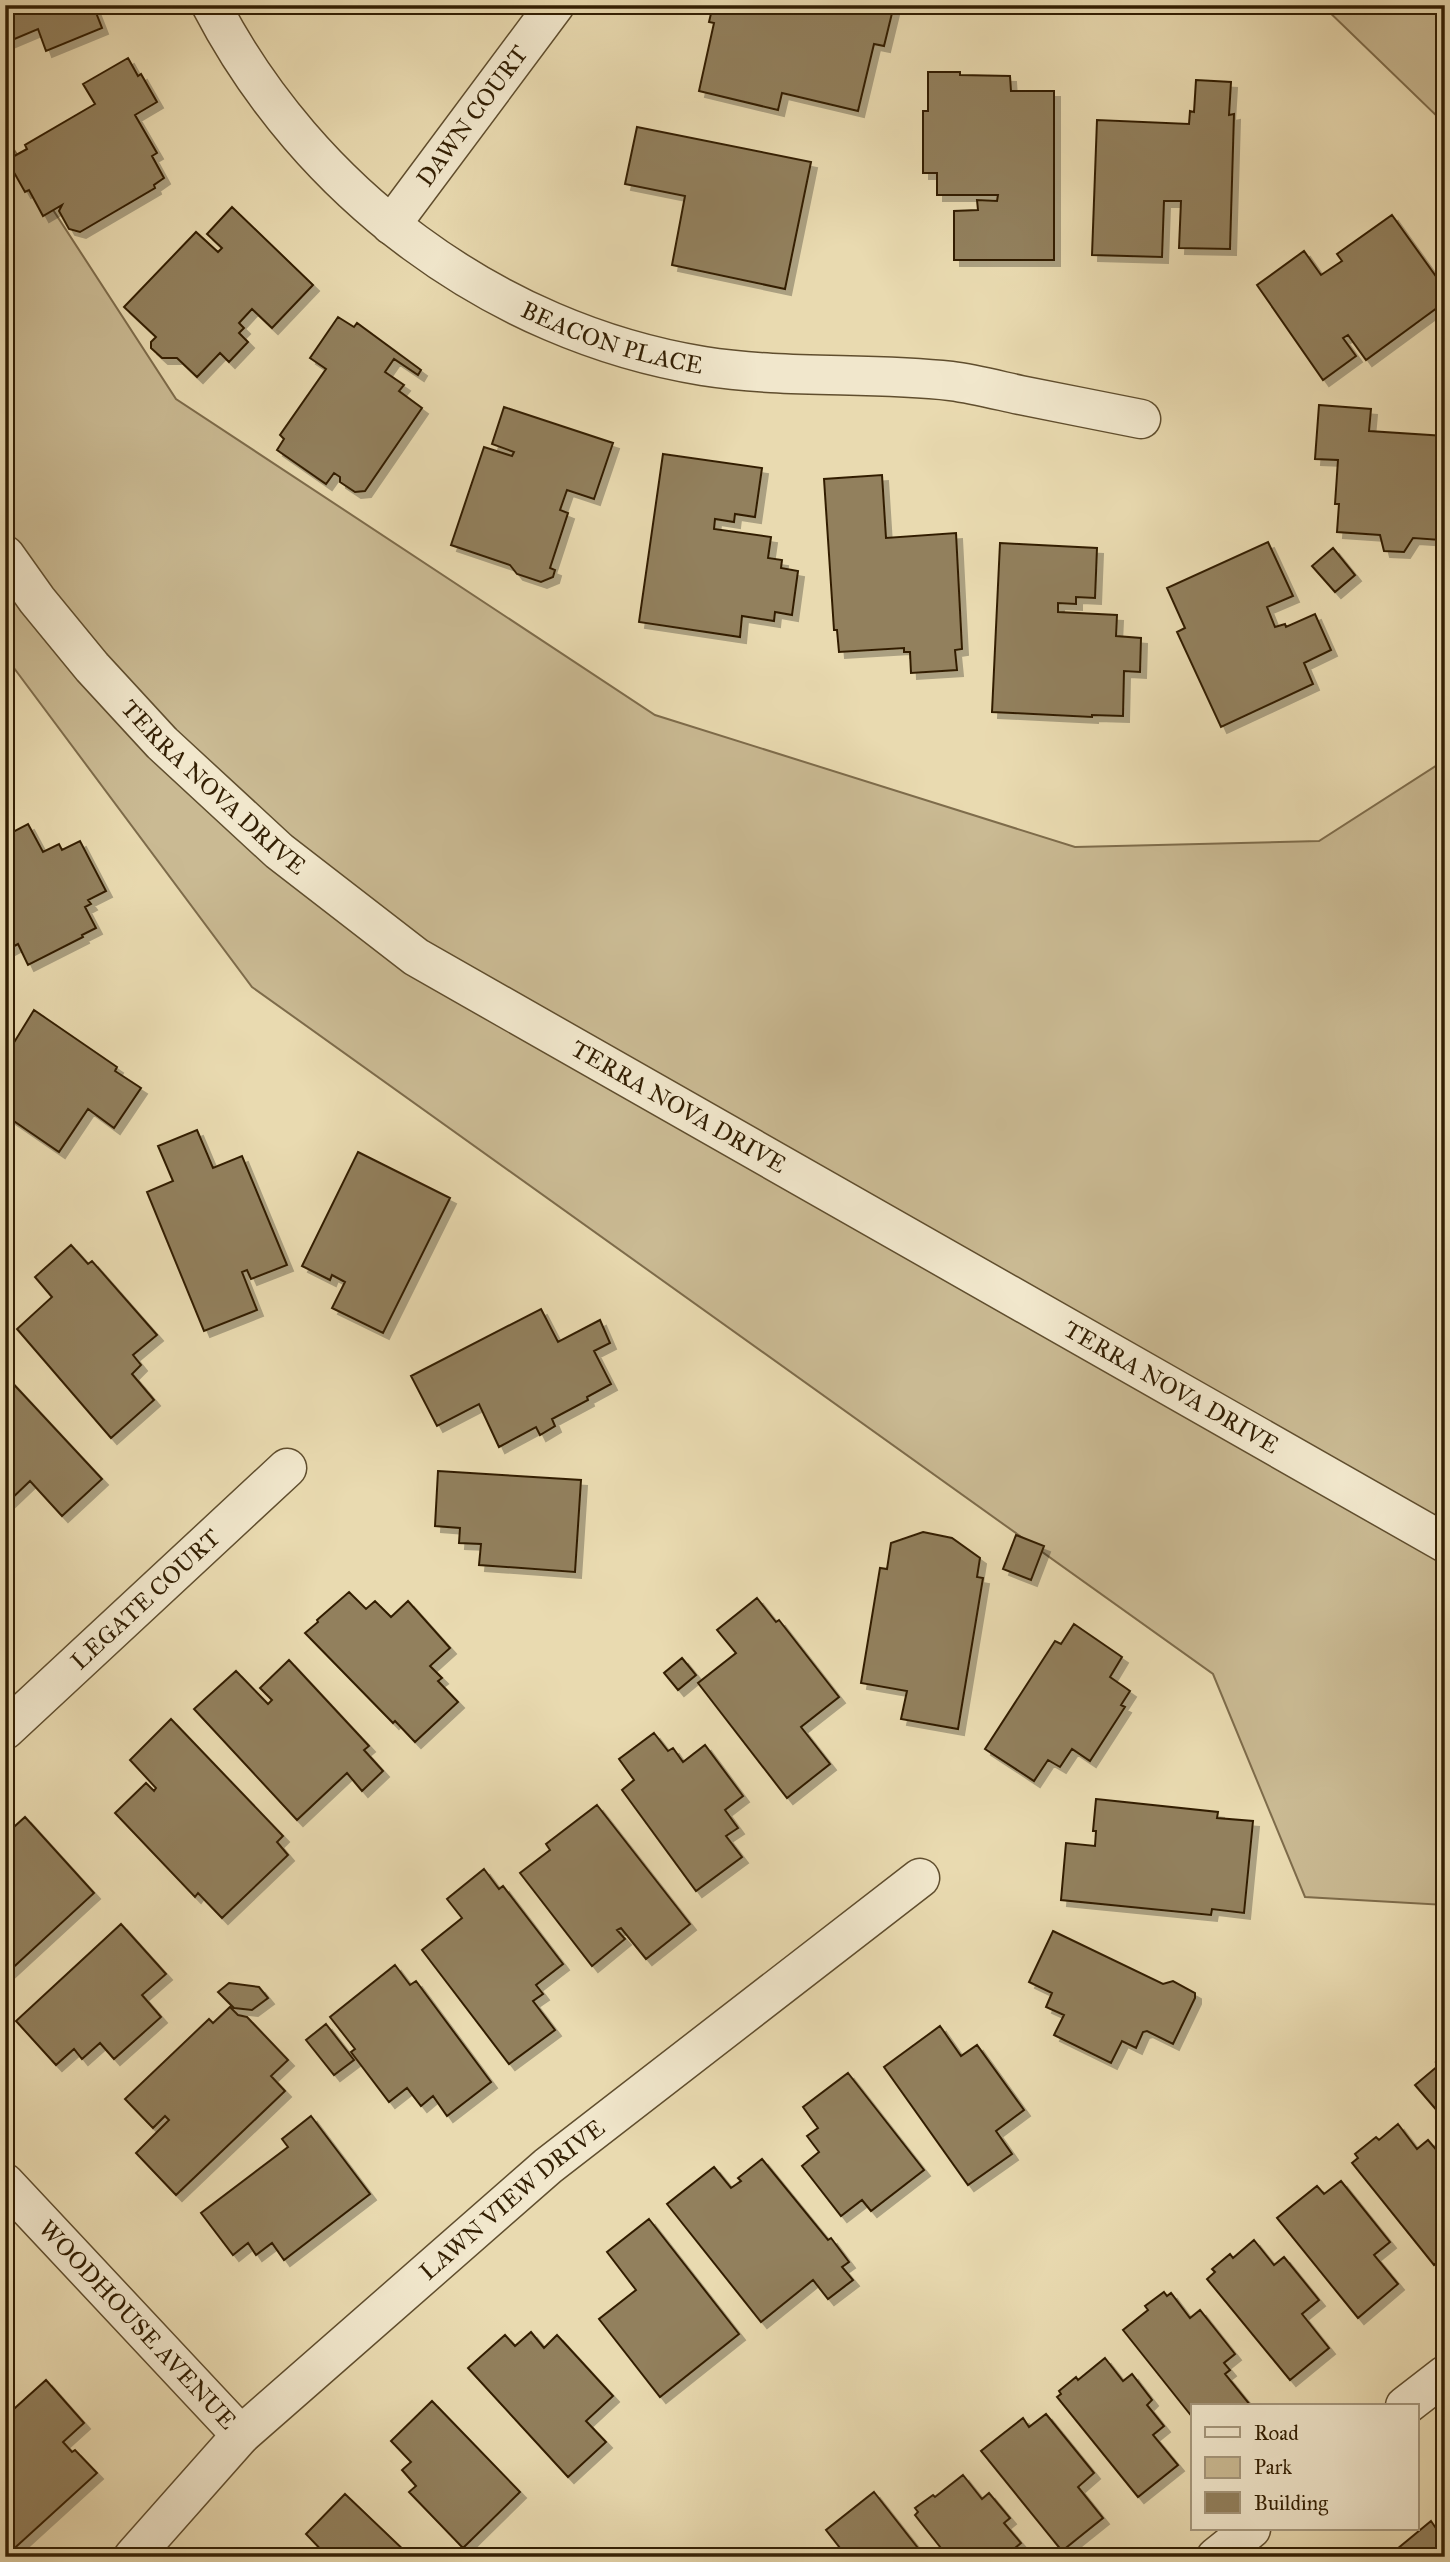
<svg xmlns="http://www.w3.org/2000/svg" width="1450" height="2562" font-family="'IM FELL Great Primer',serif">
	<style>
		.green { fill: #caba93; stroke: #7e6c4b; stroke-width: 2 }
		.building { fill: #92805d; stroke: #331f03; stroke-width: 2; filter: url(#shadow) }
		.lines { fill: none; stroke-linecap: round; stroke-linejoin: round }
		.minor-casing { stroke: #604e2e; stroke-width: 41 }
		.tertiary-casing { stroke: #604e2e; stroke-width: 41 }
		.minor { stroke: #f1e7cc; stroke-width: 38 }
		.tertiary { stroke: #f1e7cc; stroke-width: 38 }
		.labels { text-anchor: middle; dominant-baseline: central; stroke-width: 6; stroke-linejoin: round; paint-order: stroke }
		.street-label { font-size: 24px; fill: #331f03; stroke: #f1e7cc }
	</style>
	<defs>
		<filter id="shadow"><feDropShadow dx="6" dy="6" stdDeviation="0" flood-color="#0004"/></filter>
	</defs>
	<rect width="100%" height="100%" fill="#e9dab0"/>
	<filter id="stains"><feTurbulence type="fractalNoise" baseFrequency=".00286" numOctaves="4"/><feColorMatrix values="0 0 0 0 .2 0 0 0 0 .09 0 0 0 0 .02 0 0 0 .5 -.17"/></filter>
	<radialGradient id="worn" r=".72"><stop offset=".6" stop-color="#630" stop-opacity="0"/><stop offset="1" stop-color="#630" stop-opacity=".3"/></radialGradient>
	<!-- green -->
	<path class="green" d="M1322 5H1445V124Z
		M5 136 176 399 655 715 1075 847 1319 841 1445 760V1905L1305 1897 1213 1674 252 987 5 656Z"/>
	<!-- building -->
	<path class="building" d="M5 5H93L102 28 46 51 38 29 5 43Z
		M713 5H894L884 46 874 44 858 111 782 93 778 110 699 91 714 23 709 22Z
		M128 58 138 76 141 74 157 102 135 115 157 153 152 156 164 178 154 185 155 188 80 232 69 229 59 211 62 205 43 216 29 190 25 192 7 160 27 149 25 145 95 104 83 84Z
		M928 72H960V75L1010 76 1011 91H1054V260H954V211L978 210 977 200 997 201 998 195H937V173H923V111H928Z
		M1196 80 1231 82 1229 115 1234 114 1230 249 1179 248 1181 201H1164L1162 257 1092 255 1097 120 1189 124 1190 111 1194 112Z
		M637 127 811 162 785 289 672 265 685 196 625 184Z
		M232 207 313 285 272 328 252 309 239 323 244 328 239 333 248 342 229 362 220 353 197 377 177 358H162L151 348V342L156 337 124 307 196 232 218 252 222 248 207 234Z
		M1392 215 1445 289V302L1366 360 1348 335 1343 338 1356 356 1323 380 1257 285 1304 251 1321 275 1342 261 1337 254Z
		M338 317 354 327 357 323 421 370 418 375 394 359 385 372 404 385 399 391 422 408 365 491 355 492 340 482V477L334 473 326 484 277 450 284 439 280 435 326 369 310 358Z
		M1319 405 1371 409 1369 431 1445 436V533L1441 540 1413 538 1404 552 1384 551 1380 535 1337 532 1339 504H1335L1338 460 1315 459Z
		M504 407 613 443 594 499 567 490 560 510 568 513 550 568 555 570 553 577 541 582 517 574 510 565 451 545 484 447 512 456 514 452 492 444Z
		M663 454 762 468 755 517 735 514 734 522 715 519 714 529 771 537 768 558 782 560 781 568 798 571 792 615 775 612 774 621 742 616 740 637 639 622Z
		M882 475 886 538 956 533 962 649 955 650 957 670 911 673 910 652H904V648L839 652 837 630H834L824 479Z
		M1268 542 1293 596 1267 607 1275 627 1285 624 1286 627 1315 614 1331 650 1304 663 1313 684 1221 727 1177 632 1185 628 1167 588Z
		M1000 543 1097 548 1095 598 1076 597V604L1058 603V612L1117 615 1116 636 1141 638 1140 672 1124 671 1123 716 1092 715V717L992 712Z
		M1333 548 1355 575 1335 592 1312 566Z
		M28 824 43 852 59 844 62 850 80 841 106 891 88 900 91 904 85 907 96 928 82 935 83 937 28 965 18 944 5 951V836Z
		M34 1010 117 1067 115 1071 141 1088 114 1128 88 1109 59 1152 5 1115V1046L10 1049Z
		M197 1130 213 1168 242 1156 287 1265 251 1279 247 1270 242 1272 257 1310 204 1331 147 1192 173 1181 158 1146Z
		M358 1152 450 1198 383 1333 332 1308 345 1282 332 1275 330 1280 302 1266Z
		M71 1245 88 1264 92 1261 157 1335 133 1355 141 1365 132 1374 154 1400 111 1438 17 1329 52 1297 35 1277Z
		M541 1309 558 1342 600 1320 610 1343 594 1351 611 1384 587 1397 588 1400 552 1419 555 1426 540 1435 536 1427 499 1447 479 1404 437 1426 411 1376Z
		M5 1375 102 1479 62 1516 30 1481 5 1505Z
		M438 1471 581 1480 575 1572 479 1565 481 1544 459 1543 460 1528 435 1526Z
		M923 1532 952 1538 980 1558 977 1577 983 1578 958 1729 901 1719 907 1691 861 1683 880 1568 887 1569 891 1543Z
		M1016 1535 1044 1546 1031 1580 1003 1569Z
		M349 1592 366 1609 375 1601 391 1617 408 1601 450 1648 430 1666 442 1678 438 1681 458 1702 415 1742 395 1721 393 1723 305 1633 318 1622 317 1620Z
		M757 1598 776 1622 779 1620 839 1697 801 1727 830 1764 787 1798 698 1683 736 1653 717 1630Z
		M1074 1624 1122 1657 1110 1677 1130 1691 1121 1705 1125 1707 1090 1761 1072 1749 1060 1767 1048 1760 1034 1781 985 1749 1055 1641 1061 1644Z
		M682 1658 696 1675 678 1690 664 1673Z
		M289 1660 369 1746 364 1750 383 1771 362 1791 347 1773 297 1820 194 1709 236 1671 268 1704 272 1700 260 1688Z
		M171 1719 283 1836 277 1842 288 1855 222 1918 198 1893 195 1897 115 1813 146 1783 154 1791 156 1788 130 1760Z
		M654 1733 668 1751 673 1748 683 1762 705 1745 743 1796 725 1810 738 1828 726 1836 742 1857 696 1891 622 1790 634 1780 619 1759Z
		M1096 1799 1218 1812 1217 1818 1253 1821 1244 1913 1212 1909 1211 1915 1061 1900 1066 1843 1095 1846 1096 1831H1093Z
		M597 1805 690 1924 646 1959 621 1928 617 1930 625 1939 592 1966 520 1873 550 1850 546 1844Z
		M25 1817 94 1893 5 1975V1835Z
		M484 1869 499 1889 503 1886 563 1964 536 1985 543 1994 533 2001 555 2030 509 2064 422 1950 462 1918 447 1899Z
		M121 1924 166 1974 142 1995 161 2017 114 2059 100 2043 82 2059 74 2049 56 2065 16 2021Z
		M1053 1931 1163 1984 1173 1981 1195 1993V1998L1173 2044 1147 2031 1143 2032 1136 2048 1122 2041 1111 2063 1054 2035 1064 2015 1046 2007 1052 1993 1029 1982Z
		M395 1965 410 1985 416 1981 491 2082 447 2116 433 2096 421 2106 407 2088 389 2102 351 2052 355 2049 330 2017Z
		M229 1983 259 1987 268 1998 252 2010 234 2008 218 1992Z
		M230 2007 238 2015 247 2017 288 2060 271 2076 285 2091 176 2195 136 2153 169 2120 165 2116 153 2128 125 2099 209 2019 213 2023Z
		M326 2024 354 2060 334 2075 306 2040Z
		M940 2026 961 2056 977 2045 1024 2110 996 2131 1012 2154 968 2185 884 2067Z
		M1445 2055V2120L1415 2085 1439 2065 1436 2062Z
		M848 2073 924 2170 871 2211 862 2200 841 2216 802 2166 819 2152 807 2136 818 2128 803 2107Z
		M311 2116 370 2194 284 2260 272 2243 256 2255 248 2243 233 2255 201 2213 288 2147 282 2139Z
		M1398 2124 1417 2149 1428 2140 1445 2160V2256L1434 2265 1352 2163 1358 2158 1355 2154 1376 2137 1379 2140Z
		M762 2159 828 2240 831 2238 849 2262 842 2267 853 2280 828 2299 813 2280 761 2322 667 2204 714 2167 731 2188 741 2181 738 2178Z
		M1341 2181 1390 2242 1374 2255 1398 2284 1358 2318 1277 2218 1317 2186 1324 2194Z
		M649 2219 739 2334 660 2397 599 2319 636 2290 607 2252Z
		M1254 2240 1274 2265 1284 2257 1319 2300 1302 2314 1329 2348 1290 2380 1207 2279 1215 2272 1212 2269 1230 2254 1233 2258Z
		M1164 2292 1167 2296 1171 2293 1190 2318 1200 2310 1235 2354 1224 2363 1230 2370 1225 2374 1251 2406H1193V2418L1123 2330 1148 2310 1145 2306Z
		M531 2332 544 2348 557 2335 613 2396 586 2421 606 2442 568 2477 468 2368 505 2335 515 2346Z
		M1105 2358 1123 2381 1132 2374 1152 2400 1147 2405 1164 2426 1153 2435 1178 2465 1138 2497 1057 2397 1061 2394 1059 2391 1076 2377 1078 2380Z
		M46 2380 84 2423 63 2442 72 2452 75 2450 97 2473 7 2555 5 2417Z
		M432 2401 520 2492 463 2548 409 2492 416 2486 402 2470 411 2462 391 2441Z
		M1046 2414 1094 2473 1078 2487 1103 2518 1062 2551 981 2451 1023 2418 1029 2427Z
		M963 2475 982 2499 989 2493 1010 2518 1004 2523 1021 2543 1010 2552 1013 2557H948L915 2515 918 2512 915 2508 933 2495 935 2497Z
		M874 2492 925 2557H847L826 2530Z
		M345 2494 411 2557H328L306 2534Z
		M1431 2521 1442 2537 1445 2534V2557H1393L1391 2554Z"/>
	<g class="lines">
		<defs>
			<g id="minor">
				<path id="s1" d="M211 5C308 192 494 332 703 366 785 379 869 372 951 381 974 384 997 390 1020 395 1060 403 1101 411 1141 419"/>
				<path id="s2" d="M391 225 555 5"/>
				<path id="s3" d="M5 1730 287 1468"/>
				<path id="s4" d="M5 2183 241 2435"/>
				<path d="M1405 2406 1445 2375"/>
				<path id="s5" d="M133 2557 241 2435 548 2166 920 1878"/>
				<path d="M1216 2557 1251 2529"/>
			</g>
			<g id="tertiary">
				<path id="s6" d="M5 555 37 600 92 667 162 743 279 851 416 957 1445 1543"/>
			</g>
		</defs>
		<!-- minor casing -->
		<use href="#minor" class="minor-casing"/>
		<!-- tertiary casing -->
		<use href="#tertiary" class="tertiary-casing"/>
		<!-- minor -->
		<use href="#minor" class="minor"/>
		<!-- tertiary -->
		<use href="#tertiary" class="tertiary"/>
	</g>
	<g class="labels">
		<!-- street labels -->
		<g class="street-label">
			<text stroke="none"><textPath href="#s2" startOffset="136">DAWN COURT</textPath></text>
			<text stroke="none"><textPath href="#s1" startOffset="537">BEACON PLACE</textPath></text>
			<text stroke="none"><textPath href="#s6" startOffset="313">TERRA NOVA DRIVE</textPath></text>
			<text stroke="none"><textPath href="#s6" startOffset="880">TERRA NOVA DRIVE</textPath></text>
			<text stroke="none"><textPath href="#s6" startOffset="1447">TERRA NOVA DRIVE</textPath></text>
			<text stroke="none"><textPath href="#s3" startOffset="192">LEGATE COURT</textPath></text>
			<text stroke="none"><textPath href="#s5" startOffset="522">LAWN VIEW DRIVE</textPath></text>
			<text stroke="none"><textPath href="#s4" startOffset="194">WOODHOUSE AVENUE</textPath></text>
		</g>
	</g>
	<!-- margin -->
	<rect width="1450" height="2562" fill="none" stroke="#e9dab0" stroke-width="28"/>
	<rect x="7" y="7" width="1436" height="2548" fill="none" stroke="#331f03" stroke-width="3.5"/>
	<rect x="14" y="14" width="1422" height="2534" fill="none" stroke="#331f03" stroke-width="2"/>
	<!-- legend -->
	<rect x="1191" y="2404" width="228" height="126" fill="#f1e7cc" stroke="#a5977c" stroke-width="2"/>
	<rect x="1205" y="2427" width="35" height="10" fill="#f1e7cc" stroke="#a5977c" stroke-width="2"/>
	<text x="1254" y="2440" font-size="21" fill="#331f03">Road</text>
	<rect x="1205" y="2457" width="35" height="21" fill="#caba93" stroke="#a5977c" stroke-width="2"/>
	<text x="1254" y="2474" font-size="21" fill="#331f03">Park</text>
	<rect x="1205" y="2492" width="35" height="21" fill="#92805d" stroke="#a5977c" stroke-width="2"/>
	<text x="1254" y="2510" font-size="21" fill="#331f03">Building</text>
	<rect width="100%" height="100%" filter="url(#stains)"/>
	<rect width="100%" height="100%" fill="url(#worn)"/>
</svg>
